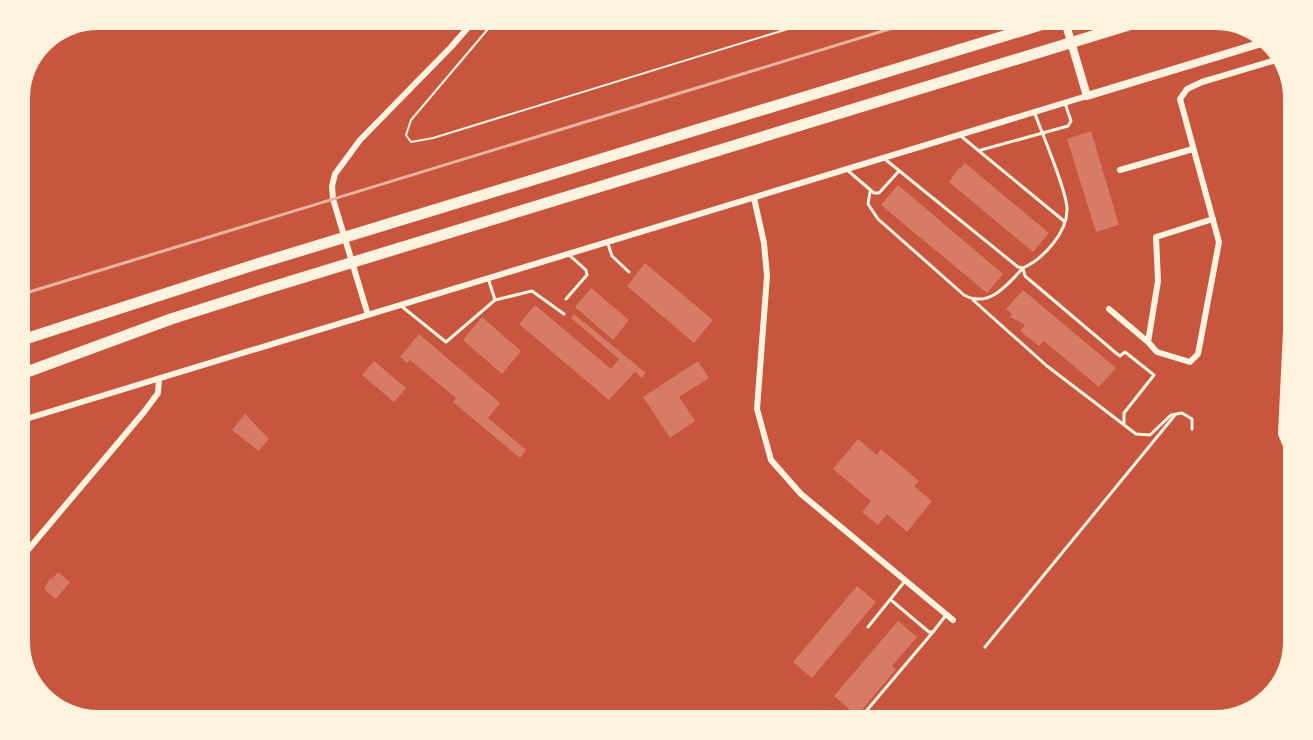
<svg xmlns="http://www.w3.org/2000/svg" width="1313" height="740" font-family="Commissioner,sans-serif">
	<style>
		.building { fill: #d67c66 }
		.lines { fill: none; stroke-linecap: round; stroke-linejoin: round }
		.path { stroke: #fff3e0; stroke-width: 2 }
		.service { stroke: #fff3e0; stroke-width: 3 }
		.minor { stroke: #fff3e0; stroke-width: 6 }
		.tertiary { stroke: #fff3e0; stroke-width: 8 }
		.trunk { stroke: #fff3e0; stroke-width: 11 }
		.rail { stroke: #e9b49f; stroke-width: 3 }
	</style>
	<rect width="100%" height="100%" fill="#c8553d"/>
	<!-- building -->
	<path class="building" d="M1091 131 1119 225 1096 232 1067 139Z
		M965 163 1049 233 1033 252 949 182 959 168 960 169Z
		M898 185 1003 274 987 293 881 205Z
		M645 263 713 320 694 343 627 286Z
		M591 288 629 320 613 340 575 307Z
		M1023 290 1116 368 1099 387 1044 341 1039 346 1020 331 1025 325 1010 317 1012 314 1006 309Z
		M535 305 611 369 619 359 571 318 574 314 646 373 642 378 635 372 609 400 519 324Z
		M482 317 521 351 502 374 463 340Z
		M419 334 500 403 488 418 526 450 520 458 453 402 456 398 410 360 407 363 400 357Z
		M374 361 406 388 394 402 362 375Z
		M698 361 709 378 679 397 695 421 670 438 643 397Z
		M245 414 269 439 259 451 232 430Z
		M858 439 877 455 881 449 919 481 914 486 932 501 907 532 887 514 878 525 862 512 871 501 833 469Z
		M58 572 70 582 56 599 44 589 50 578 52 579Z
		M857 586 876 602 812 678 793 662Z
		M898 621 917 637 892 666 896 669 857 716 834 696Z"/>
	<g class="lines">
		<!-- path -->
		<path class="path" d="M499 16 411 120 406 135 411 142 433 138 830 16"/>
		<!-- service -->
		<path class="service" d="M467 25V16
			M962 137 1064 221
			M981 150 1068 126 1071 121 1065 103
			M886 160 1018 267 1023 268C1043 259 1067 233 1067 210 1068 194 1042 133 1035 114
			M846 169 874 193H879L899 171
			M870 192 868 204 878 219 964 295C989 309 1008 284 1023 268L1025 276 1116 353 1120 356 1125 352 1154 375 1124 413V424
			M608 244 612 256 629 272
			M566 299 587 275 586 270 568 254
			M495 300 532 291 564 314
			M973 300 1047 366 1136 434 1150 435 1171 415 1182 413 1192 419V429
			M400 305 446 342 495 300 488 278
			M891 600 929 632H933L946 615
			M868 627 905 581
			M985 647 1175 415
			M862 716 933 632"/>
		<!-- minor -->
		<path class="minor" d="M1120 170 1193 149
			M754 198 764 243 767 276 757 409 771 460 801 494 953 620
			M1213 219 1156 237 1158 281 1148 342 1157 352 1190 362 1198 354 1219 242 1180 99 1187 89 1202 82 1276 60
			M1297 239 1290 249 1281 434 1286 446 1297 456
			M1109 309 1148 342
			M368 315 333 199 332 186 335 174 360 140 451 47 478 16
			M16 422 1087 96
			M16 564 144 412 158 393 159 379"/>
		<!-- tertiary -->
		<path class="tertiary" d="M1064 18 1087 96 1265 42"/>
		<!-- trunk -->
		<path class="trunk" d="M16 342 257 264 1070 16
			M16 376 171 319 262 290 1158 16"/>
		<!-- rail -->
		<path class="rail" d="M16 296 932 16"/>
	</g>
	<!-- crop -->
	<path d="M0 0H1313V740H0ZM98 30H1215A68 68 0 0 1 1283 98V642A68 68 0 0 1 1215 710H98A68 68 0 0 1 30 642V98A68 68 0 0 1 98 30Z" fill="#fff3e0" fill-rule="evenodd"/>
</svg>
